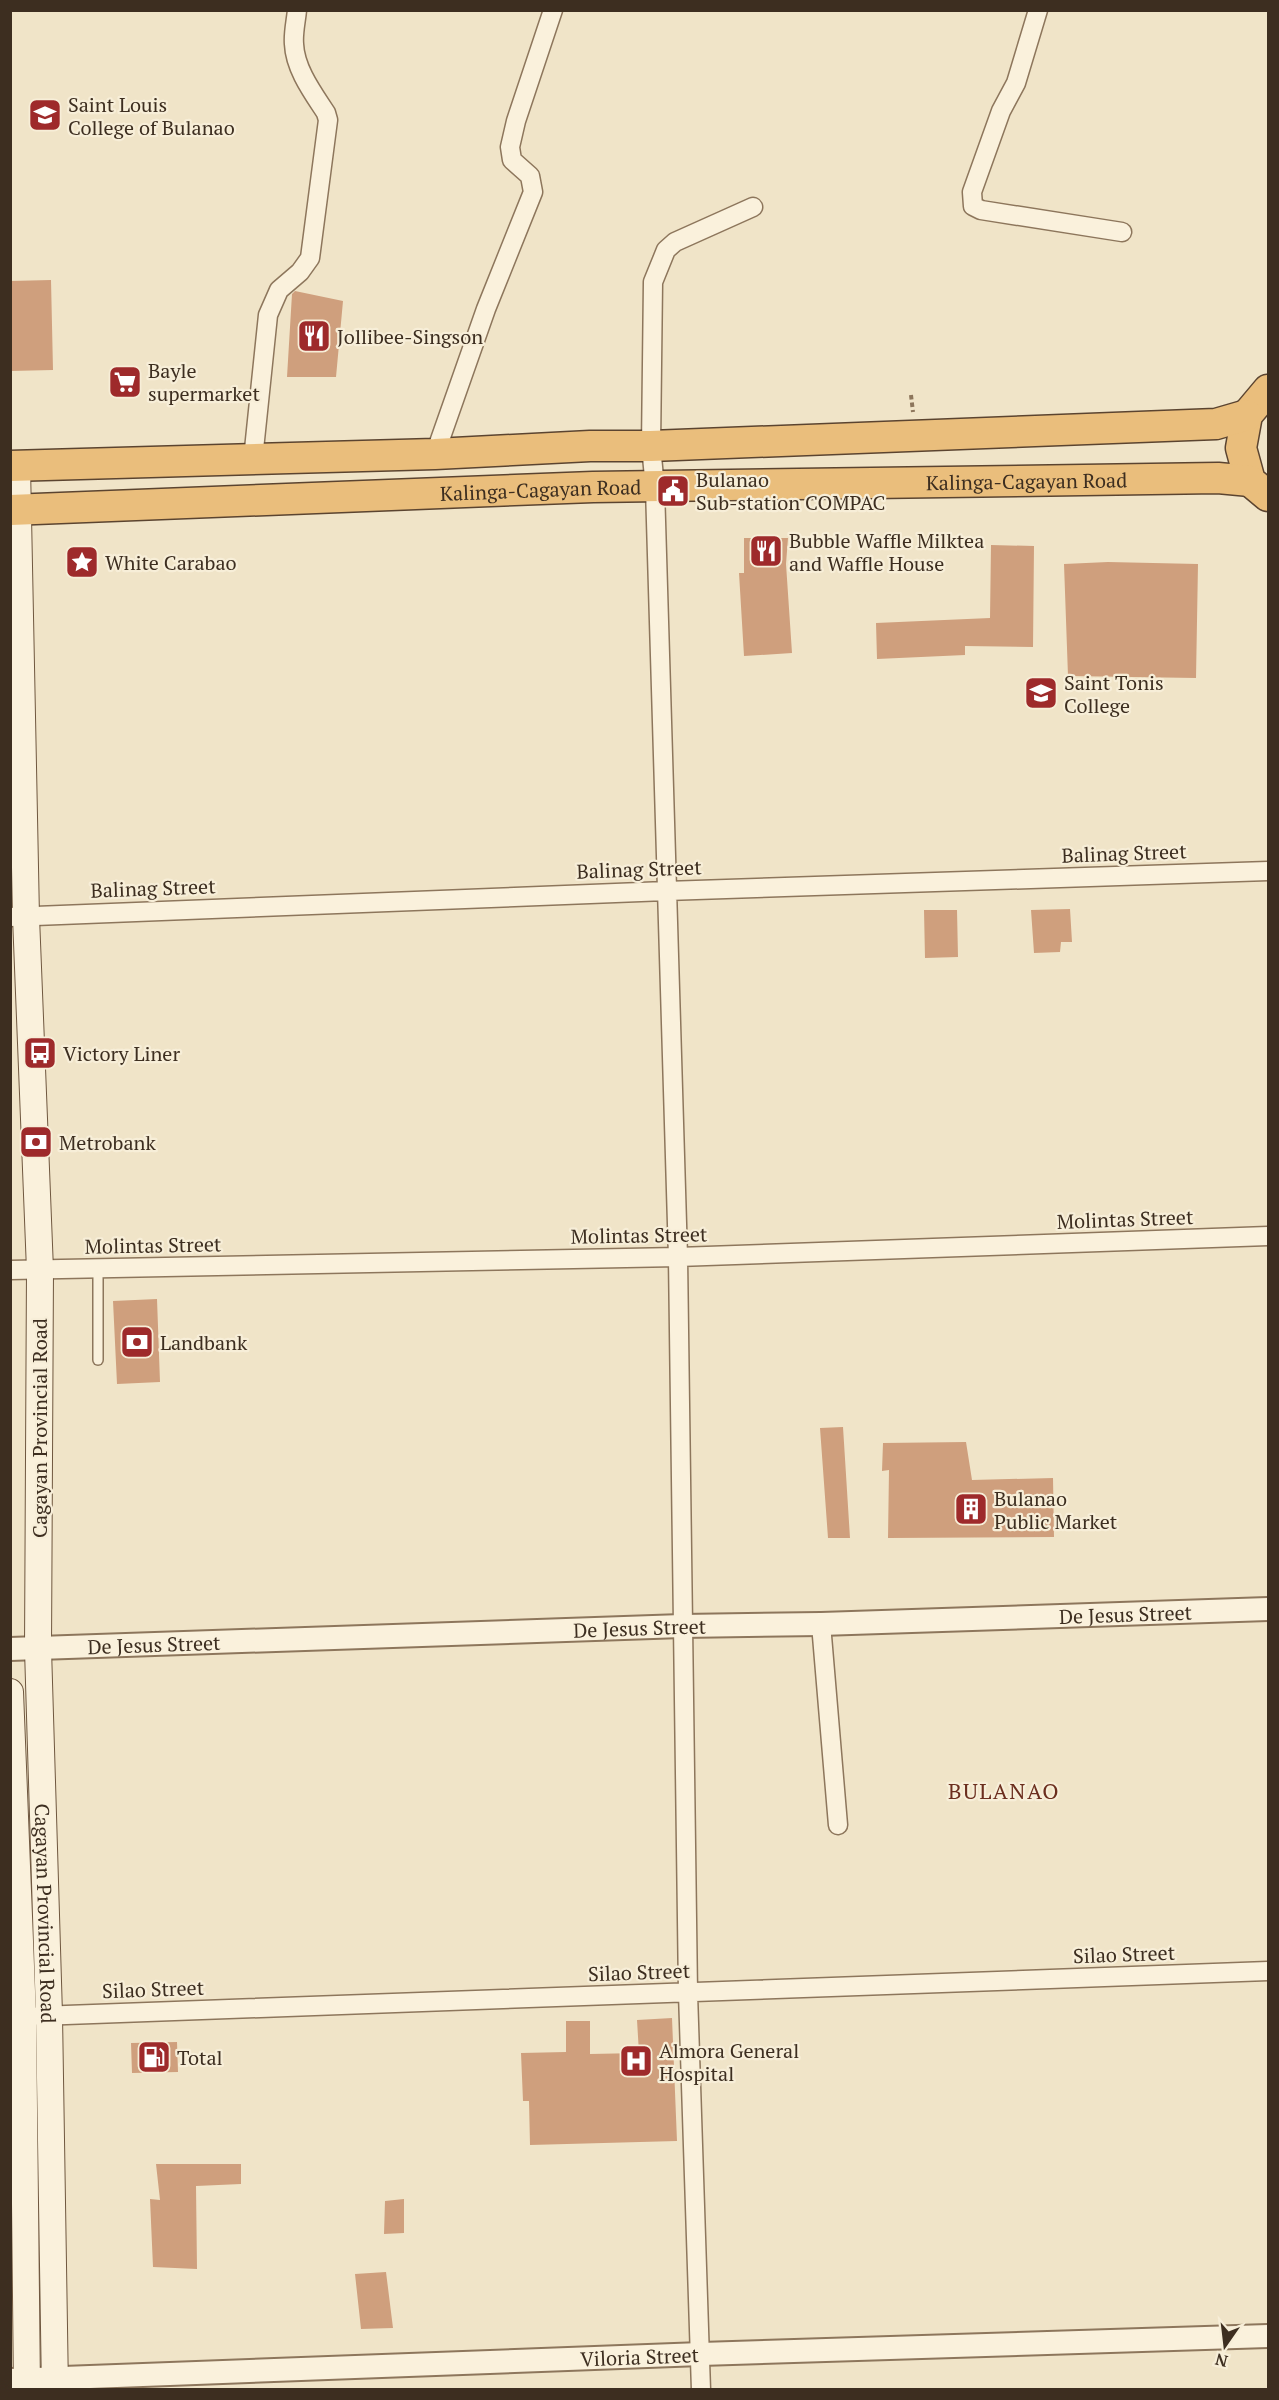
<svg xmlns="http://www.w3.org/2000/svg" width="1279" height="2400" font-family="'PT Serif',serif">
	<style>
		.building { fill: #cf9f7d }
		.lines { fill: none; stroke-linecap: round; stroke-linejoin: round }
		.service-casing { stroke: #8d765c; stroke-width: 12 }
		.minor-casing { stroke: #8d765c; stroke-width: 21 }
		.tertiary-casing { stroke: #8d765c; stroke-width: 26 }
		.secondary-casing { stroke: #6f573f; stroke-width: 28 }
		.trunk-casing { stroke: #5b4430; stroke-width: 33 }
		.path { stroke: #8d765c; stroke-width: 4; stroke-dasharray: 4.5 3; stroke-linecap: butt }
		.service { stroke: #faf1dc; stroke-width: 9 }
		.minor { stroke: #faf1dc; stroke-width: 18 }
		.tertiary { stroke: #faf1dc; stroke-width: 22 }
		.secondary { stroke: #faf1dc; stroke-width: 26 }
		.trunk { stroke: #eabe7c; stroke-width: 30 }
		.labels { text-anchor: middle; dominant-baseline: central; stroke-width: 4.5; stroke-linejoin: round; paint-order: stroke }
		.poi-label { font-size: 20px; fill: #3d2e20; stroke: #f7eed8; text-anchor: start }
		.street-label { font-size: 20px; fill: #3d2e20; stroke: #f7eed8 }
		.quarter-label { font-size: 22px; letter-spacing: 1.5px; fill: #6b2e1e; stroke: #f7eed8 }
	</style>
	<rect width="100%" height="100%" fill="#f0e4c8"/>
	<!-- building -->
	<path class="building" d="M51 280 53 370 10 371V281Z
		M295 291 343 301 336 377H287L292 294Z
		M744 538H788L786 564 792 653 744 656 739 573H744Z
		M991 545 1034 546 1033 647 965 646V655L877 659 876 623 990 618Z
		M1108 562 1198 564 1196 678 1068 676 1064 564Z
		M1070 909 1072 942H1061L1060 952 1034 953 1031 910Z
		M924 910H957L958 957 925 958Z
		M157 1299 160 1382 117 1384 113 1301Z
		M843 1427 850 1538H828L820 1428Z
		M966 1442 972 1480 1053 1478 1054 1537 888 1538 889 1470 882 1471 883 1443Z
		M672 2018 677 2141 530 2145 529 2101H523L521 2053 566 2052V2021H590V2054L639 2053 637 2020Z
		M177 2042 178 2072 132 2073 131 2043Z
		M156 2164H241V2184L196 2186 197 2269 153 2267 150 2199 160 2200Z
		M404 2199V2233L384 2234 385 2201Z
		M386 2272 393 2328 361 2329 355 2274Z"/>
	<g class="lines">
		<defs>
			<path id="service" d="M98 1360V1268"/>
			<path id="minor" d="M1038 10 1016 83 1001 111 972 192 973 206 981 210 1122 232
				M435 454 486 309 533 192 530 176 512 160 510 147 516 121 553 10
				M253 459 268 315 279 290 300 272 310 258 328 120 326 113C313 93 295 69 294 44 293 33 296 21 297 10
				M10 917 666 891 1268 871
				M10 1270 678 1257 1268 1236
				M821 1624 838 1825
				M39 2016 1268 1971
				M701 2390 688 1993 678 1257 655 488 651 446 653 282 666 250 675 242 753 207"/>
			<g id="tertiary">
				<path id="s1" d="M10 1649 682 1626 821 1624 1268 1609"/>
				<path id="s2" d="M10 2380 701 2354 1268 2336"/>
			</g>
			<g id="secondary">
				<path id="s3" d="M17 466 26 917 40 1270 38 1649 49 2015 55 2390"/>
				<path d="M10 1692 23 2016 27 2390"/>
			</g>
			<g id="trunk">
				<path d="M1268 390 1247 415 1241 448 1250 481 1268 496"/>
				<path d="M10 466 435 454 590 446H651L1216 424 1247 415"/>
				<path id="s4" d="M10 510 593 487 1218 478 1250 481"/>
			</g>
		</defs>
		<!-- service casing -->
		<use href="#service" class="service-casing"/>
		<!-- minor casing -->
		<use href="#minor" class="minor-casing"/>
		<!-- tertiary casing -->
		<use href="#tertiary" class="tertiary-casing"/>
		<!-- secondary casing -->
		<use href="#secondary" class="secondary-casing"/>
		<!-- trunk casing -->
		<use href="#trunk" class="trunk-casing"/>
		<!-- path -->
		<path class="path" d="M911 395 913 412"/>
		<!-- service -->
		<use href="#service" class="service"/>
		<!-- minor -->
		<use href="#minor" class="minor"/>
		<!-- tertiary -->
		<use href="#tertiary" class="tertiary"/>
		<!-- secondary -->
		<use href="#secondary" class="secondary"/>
		<!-- trunk -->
		<use href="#trunk" class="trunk"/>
	</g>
	<!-- icons -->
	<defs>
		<symbol id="university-square" viewBox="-11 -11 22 22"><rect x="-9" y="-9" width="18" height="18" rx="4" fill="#9e2a2b" stroke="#f7eed8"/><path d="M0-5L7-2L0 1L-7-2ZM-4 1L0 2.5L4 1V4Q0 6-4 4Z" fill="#fff"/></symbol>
		<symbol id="restaurant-square" viewBox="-11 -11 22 22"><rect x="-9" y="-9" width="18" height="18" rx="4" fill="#9e2a2b" stroke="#f7eed8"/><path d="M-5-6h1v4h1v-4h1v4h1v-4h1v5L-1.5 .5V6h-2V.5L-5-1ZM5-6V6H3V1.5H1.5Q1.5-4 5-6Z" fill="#fff"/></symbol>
		<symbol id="supermarket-square" viewBox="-11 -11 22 22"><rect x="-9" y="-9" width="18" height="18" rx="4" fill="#9e2a2b" stroke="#f7eed8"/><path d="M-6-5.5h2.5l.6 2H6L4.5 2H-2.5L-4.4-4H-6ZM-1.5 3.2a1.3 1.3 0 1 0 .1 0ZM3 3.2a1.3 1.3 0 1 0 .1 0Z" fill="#fff"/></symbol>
		<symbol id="civic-square" viewBox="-11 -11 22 22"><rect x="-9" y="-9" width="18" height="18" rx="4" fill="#9e2a2b" stroke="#f7eed8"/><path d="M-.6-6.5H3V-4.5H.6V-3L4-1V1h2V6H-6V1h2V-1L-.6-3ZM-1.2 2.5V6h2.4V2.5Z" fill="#fff"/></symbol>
		<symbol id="sight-square" viewBox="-11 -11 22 22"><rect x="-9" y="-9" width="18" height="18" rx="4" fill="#9e2a2b" stroke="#f7eed8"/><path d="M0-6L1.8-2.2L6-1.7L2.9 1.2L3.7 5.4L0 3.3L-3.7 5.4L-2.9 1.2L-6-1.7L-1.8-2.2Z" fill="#fff"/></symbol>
		<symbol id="bus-square" viewBox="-11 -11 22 22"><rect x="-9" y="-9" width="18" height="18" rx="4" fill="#9e2a2b" stroke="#f7eed8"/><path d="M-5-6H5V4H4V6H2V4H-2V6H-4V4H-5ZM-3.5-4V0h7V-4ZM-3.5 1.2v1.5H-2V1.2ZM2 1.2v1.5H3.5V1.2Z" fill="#fff"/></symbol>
		<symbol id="bank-square" viewBox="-11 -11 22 22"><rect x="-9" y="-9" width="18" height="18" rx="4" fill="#9e2a2b" stroke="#f7eed8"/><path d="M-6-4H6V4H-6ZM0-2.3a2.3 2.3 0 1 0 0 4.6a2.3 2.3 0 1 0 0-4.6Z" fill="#fff"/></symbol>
		<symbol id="building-square" viewBox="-11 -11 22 22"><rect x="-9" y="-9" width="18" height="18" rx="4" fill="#9e2a2b" stroke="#f7eed8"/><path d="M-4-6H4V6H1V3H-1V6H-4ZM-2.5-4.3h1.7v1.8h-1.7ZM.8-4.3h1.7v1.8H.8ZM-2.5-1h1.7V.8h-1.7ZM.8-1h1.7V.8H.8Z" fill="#fff"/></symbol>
		<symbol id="fuel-square" viewBox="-11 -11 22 22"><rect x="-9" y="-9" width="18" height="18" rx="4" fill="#9e2a2b" stroke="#f7eed8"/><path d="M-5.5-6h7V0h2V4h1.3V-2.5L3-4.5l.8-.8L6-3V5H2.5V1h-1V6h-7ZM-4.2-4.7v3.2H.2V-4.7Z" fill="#fff"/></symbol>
		<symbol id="hospital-square" viewBox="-11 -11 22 22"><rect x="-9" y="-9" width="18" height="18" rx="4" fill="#9e2a2b" stroke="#f7eed8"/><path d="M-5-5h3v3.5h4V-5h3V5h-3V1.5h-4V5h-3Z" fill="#fff"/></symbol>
	</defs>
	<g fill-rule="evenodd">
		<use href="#university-square" x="26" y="96" width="38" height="38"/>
		<use href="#restaurant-square" x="295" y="317" width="38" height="38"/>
		<use href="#supermarket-square" x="106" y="363" width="38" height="38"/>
		<use href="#civic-square" x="654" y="472" width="38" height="38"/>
		<use href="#restaurant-square" x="747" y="532" width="38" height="38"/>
		<use href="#sight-square" x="63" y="543" width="38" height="38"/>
		<use href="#university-square" x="1022" y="674" width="38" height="38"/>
		<use href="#bus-square" x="21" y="1034" width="38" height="38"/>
		<use href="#bank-square" x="17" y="1123" width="38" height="38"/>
		<use href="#bank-square" x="118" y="1323" width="38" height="38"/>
		<use href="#building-square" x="952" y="1490" width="38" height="38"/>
		<use href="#fuel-square" x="135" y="2038" width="38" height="38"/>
		<use href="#hospital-square" x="617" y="2042" width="38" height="38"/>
	</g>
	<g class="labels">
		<!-- poi labels -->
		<g class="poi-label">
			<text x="68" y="104">Saint Louis<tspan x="68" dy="23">College of Bulanao</tspan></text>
			<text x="337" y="336">Jollibee-Singson</text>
			<text x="148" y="370">Bayle<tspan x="148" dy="23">supermarket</tspan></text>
			<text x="696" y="479">Bulanao<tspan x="696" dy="23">Sub-station COMPAC</tspan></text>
			<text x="789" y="540">Bubble Waffle Milktea<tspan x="789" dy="23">and Waffle House</tspan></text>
			<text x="105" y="562">White Carabao</text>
			<text x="1064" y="682">Saint Tonis<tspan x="1064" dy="23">College</tspan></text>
			<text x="63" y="1053">Victory Liner</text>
			<text x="59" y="1142">Metrobank</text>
			<text x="160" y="1342">Landbank</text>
			<text x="994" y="1498">Bulanao<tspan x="994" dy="23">Public Market</tspan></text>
			<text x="659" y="2050">Almora General<tspan x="659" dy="23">Hospital</tspan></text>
			<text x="177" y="2057">Total</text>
		</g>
		<!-- street labels -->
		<g class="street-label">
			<text stroke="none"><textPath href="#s4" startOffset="1017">Kalinga-Cagayan Road</textPath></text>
			<text stroke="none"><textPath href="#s4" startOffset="531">Kalinga-Cagayan Road</textPath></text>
			<text transform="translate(1124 853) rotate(-2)">Balinag Street</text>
			<text transform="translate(639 869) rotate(-2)">Balinag Street</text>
			<text transform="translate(153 888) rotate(-2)">Balinag Street</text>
			<text transform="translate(1125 1219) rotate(-2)">Molintas Street</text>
			<text transform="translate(639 1235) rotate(-1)">Molintas Street</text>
			<text transform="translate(153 1245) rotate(-1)">Molintas Street</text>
			<text transform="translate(39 1428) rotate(-90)">Cagayan Provincial Road</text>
			<text stroke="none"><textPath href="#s1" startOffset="1116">De Jesus Street</textPath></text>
			<text stroke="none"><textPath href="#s1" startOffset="630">De Jesus Street</textPath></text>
			<text stroke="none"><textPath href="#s1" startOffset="144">De Jesus Street</textPath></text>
			<text stroke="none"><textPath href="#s3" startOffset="1448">Cagayan Provincial Road</textPath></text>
			<text transform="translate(1124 1954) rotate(-2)">Silao Street</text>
			<text transform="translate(639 1972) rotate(-2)">Silao Street</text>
			<text transform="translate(153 1989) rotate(-2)">Silao Street</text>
			<text stroke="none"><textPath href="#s2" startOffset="630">Viloria Street</textPath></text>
		</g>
		<!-- quarter labels -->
		<g class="quarter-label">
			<text x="1004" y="1790">BULANAO</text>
		</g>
	</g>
	<!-- border -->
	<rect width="1279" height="2400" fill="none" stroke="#3d2e20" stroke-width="24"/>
	<!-- north arrow -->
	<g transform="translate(1225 2346) rotate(194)" stroke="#f7eed8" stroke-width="4.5" paint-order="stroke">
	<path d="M0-4.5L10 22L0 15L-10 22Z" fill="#3d2e20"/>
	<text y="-9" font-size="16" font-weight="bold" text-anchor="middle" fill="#3d2e20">N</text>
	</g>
</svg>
